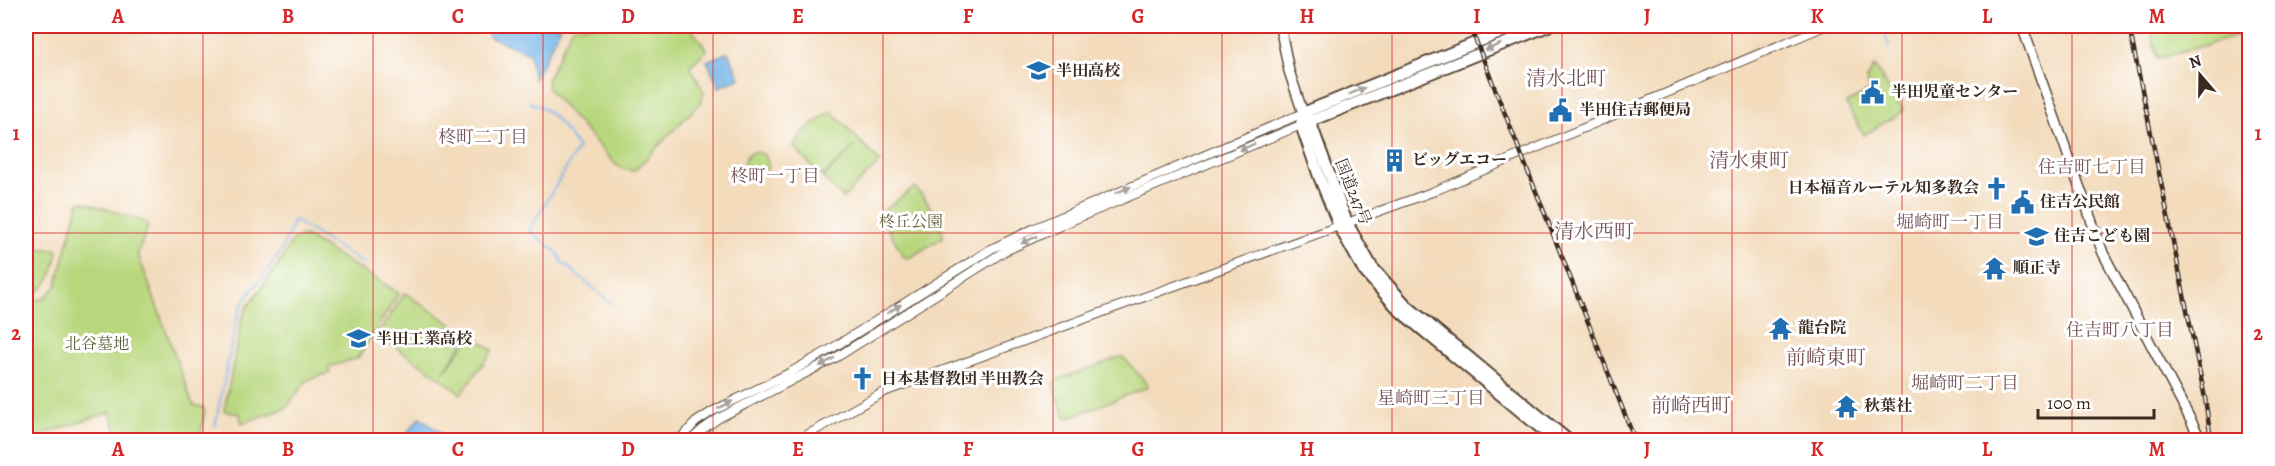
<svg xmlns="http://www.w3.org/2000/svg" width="2275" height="466" font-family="Alegreya,'Noto Serif JP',serif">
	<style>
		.green { fill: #b8d77d; stroke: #7a804e; stroke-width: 1.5 }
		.water { fill: #72b4e7; stroke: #566f82; stroke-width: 1.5 }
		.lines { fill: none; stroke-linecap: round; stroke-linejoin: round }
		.stream { stroke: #72b4e7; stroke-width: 2 }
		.tertiary-casing { stroke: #574536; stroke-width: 10 }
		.secondary-casing { stroke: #574536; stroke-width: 12 }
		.trunk-casing { stroke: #574536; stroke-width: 14 }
		.tertiary { stroke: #fff; stroke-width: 8 }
		.secondary { stroke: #fff; stroke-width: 9 }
		.trunk { stroke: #fff; stroke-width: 10 }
		.rail-casing { stroke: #3b2a1e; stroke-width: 4.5 }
		.rail { stroke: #fff; stroke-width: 2; stroke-dasharray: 7; stroke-linecap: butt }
		.oneway { fill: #a79f9a }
		.grid { fill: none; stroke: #d62828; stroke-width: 1.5; stroke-opacity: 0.55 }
		.labels { text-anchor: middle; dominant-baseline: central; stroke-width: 6; stroke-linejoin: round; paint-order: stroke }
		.poi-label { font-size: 16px; font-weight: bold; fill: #3b2a1e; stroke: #fff; text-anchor: start }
		.street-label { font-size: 16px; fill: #3b2a1e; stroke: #fff }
		.park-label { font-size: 16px; fill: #605e3a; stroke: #fff }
		.neighbourhood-label { font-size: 18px; fill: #765457; stroke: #fff }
		.quarter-label { font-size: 20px; fill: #765457; stroke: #fff }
		.neatline { fill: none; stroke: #d62828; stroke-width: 2 }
		.grid-label { font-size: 20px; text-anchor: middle; font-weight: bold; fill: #d62828 }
	</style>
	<rect width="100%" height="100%" fill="#fff"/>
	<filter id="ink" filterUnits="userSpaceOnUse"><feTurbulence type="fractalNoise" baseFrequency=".0167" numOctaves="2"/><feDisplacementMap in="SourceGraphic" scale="12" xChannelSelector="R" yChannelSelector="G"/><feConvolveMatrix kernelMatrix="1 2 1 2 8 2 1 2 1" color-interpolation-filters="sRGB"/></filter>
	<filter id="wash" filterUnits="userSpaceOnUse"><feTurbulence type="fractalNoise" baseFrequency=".008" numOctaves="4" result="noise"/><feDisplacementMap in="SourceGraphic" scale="24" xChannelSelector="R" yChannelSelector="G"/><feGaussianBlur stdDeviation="1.35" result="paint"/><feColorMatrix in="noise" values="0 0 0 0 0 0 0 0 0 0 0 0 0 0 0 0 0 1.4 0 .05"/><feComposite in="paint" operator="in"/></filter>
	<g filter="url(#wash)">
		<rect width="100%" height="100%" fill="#f3dbbc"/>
		<!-- green -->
		<path class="green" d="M573 26H689L707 50 690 66 704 92 701 102 634 171 625 170 616 165 548 89 547 80Z
			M2150 26H2246L2248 33 2157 59Z
			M1874 66 1904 111 1864 135 1846 104 1870 90 1866 81Z
			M831 111 880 162 843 198 823 178 855 146 821 177 794 147 804 131Z
			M744 164a12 12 0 1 1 24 0a12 12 0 1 1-24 0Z
			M915 187 928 203 943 233 942 238 909 258 904 257 881 216 884 210Z
			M82 201 146 222 148 226 138 254 193 405 203 407 205 411 200 440H120L110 412 26 440V304L44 298 56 287 79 202Z
			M302 236H306L399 293 358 358 328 367 330 373 307 380 286 408 242 423 240 414 224 411 242 318 248 306 279 264 292 241Z
			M26 249H56L58 252C53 274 49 291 26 296Z
			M405 293 468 335 443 373 472 335 493 350 461 394 440 377 377 335Z
			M1120 357H1123L1148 385V387L1068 418 1065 417 1053 385 1055 381Z"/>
		<!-- water -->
		<path class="water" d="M483 26H561L534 80 529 53 490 37Z
			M728 52 740 78 719 87 707 61Z
			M420 417 442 434 437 440H416L407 433Z"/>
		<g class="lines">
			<!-- stream -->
			<path class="stream" d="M1882 26 1889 46
				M529 102C554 110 563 128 578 148L529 231 557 252 563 263 611 303
				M215 426 237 317 243 303 281 252 294 220 367 266"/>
		</g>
	</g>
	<g filter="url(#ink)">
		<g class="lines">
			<defs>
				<path id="tertiary" d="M679 440 696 422 713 411 789 373 831 349 991 249 1035 228 1303 113
					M691 440 703 429 719 418 837 357 1005 251 1073 220 1301 125
					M798 440 884 392 1432 192 1825 26"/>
				<path id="secondary" d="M1280 26 1289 71 1303 113
					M2022 26 2103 253 2199 436V440"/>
				<path id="trunk" d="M1303 113 1310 121 1347 223 1372 267 1407 306 1568 440
					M1303 113 1301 125 1320 179 1339 226 1364 271 1401 312 1555 440
					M1303 113 1517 26
					M1306 123 1548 26"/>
			</defs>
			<!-- tertiary casing -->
			<use href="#tertiary" class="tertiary-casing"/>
			<!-- secondary casing -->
			<use href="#secondary" class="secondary-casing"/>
			<!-- trunk casing -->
			<use href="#trunk" class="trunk-casing"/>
			<!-- tertiary -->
			<use href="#tertiary" class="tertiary"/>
			<!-- secondary -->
			<use href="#secondary" class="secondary"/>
			<!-- trunk -->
			<use href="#trunk" class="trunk"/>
			<defs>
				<path id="rail" d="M1470 26 1635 440
					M2129 26 2205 398 2211 440"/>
			</defs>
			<!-- rail casing -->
			<use href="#rail" class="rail-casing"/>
			<!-- rail -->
			<use href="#rail" class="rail"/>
		</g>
		<!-- one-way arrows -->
		<defs><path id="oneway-solid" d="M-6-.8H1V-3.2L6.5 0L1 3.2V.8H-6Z" transform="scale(1.5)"/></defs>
		<g class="oneway">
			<use href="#oneway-solid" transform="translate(1493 47) rotate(158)"/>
			<use href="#oneway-solid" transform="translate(1357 91) rotate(-23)"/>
			<use href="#oneway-solid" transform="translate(1247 147) rotate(157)"/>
			<use href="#oneway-solid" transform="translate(1123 190) rotate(-23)"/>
			<use href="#oneway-solid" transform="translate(1029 240) rotate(155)"/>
			<use href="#oneway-solid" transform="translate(894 309) rotate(-32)"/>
			<use href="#oneway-solid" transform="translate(827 362) rotate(151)"/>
			<use href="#oneway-solid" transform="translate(725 405) rotate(-27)"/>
		</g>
	</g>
	<!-- grid -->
	<path class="grid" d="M203 26V440M373 26V440M543 26V440M713 26V440M883 26V440M1053 26V440M1222 26V440M1392 26V440M1562 26V440M1732 26V440M1902 26V440M2072 26V440M26 233H2250"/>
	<!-- icons -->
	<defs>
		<symbol id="school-bare" viewBox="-9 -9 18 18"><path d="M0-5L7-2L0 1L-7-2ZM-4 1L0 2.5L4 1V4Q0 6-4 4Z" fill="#1f6fb2" stroke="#fff" stroke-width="2.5" paint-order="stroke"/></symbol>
		<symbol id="civic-bare" viewBox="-9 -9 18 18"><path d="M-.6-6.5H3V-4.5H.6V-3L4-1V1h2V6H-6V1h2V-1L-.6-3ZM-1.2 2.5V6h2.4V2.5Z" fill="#1f6fb2" stroke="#fff" stroke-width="2.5" paint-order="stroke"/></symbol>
		<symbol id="building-bare" viewBox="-9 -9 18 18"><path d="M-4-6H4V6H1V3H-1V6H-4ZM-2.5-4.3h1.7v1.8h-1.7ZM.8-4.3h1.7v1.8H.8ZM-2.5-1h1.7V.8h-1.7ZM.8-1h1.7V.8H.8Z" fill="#1f6fb2" stroke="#fff" stroke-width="2.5" paint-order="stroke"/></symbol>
		<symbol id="church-bare" viewBox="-9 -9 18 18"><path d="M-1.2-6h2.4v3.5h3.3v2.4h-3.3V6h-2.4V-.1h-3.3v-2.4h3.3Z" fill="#1f6fb2" stroke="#fff" stroke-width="2.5" paint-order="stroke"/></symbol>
		<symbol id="temple-bare" viewBox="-9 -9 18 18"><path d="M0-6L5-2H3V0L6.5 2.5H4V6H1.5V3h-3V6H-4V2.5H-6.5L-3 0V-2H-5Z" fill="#1f6fb2" stroke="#fff" stroke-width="2.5" paint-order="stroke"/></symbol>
	</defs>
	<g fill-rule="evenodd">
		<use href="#school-bare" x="1022" y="54" width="33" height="33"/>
		<use href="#civic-bare" x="1856" y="76" width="33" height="33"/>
		<use href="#civic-bare" x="1544" y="94" width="33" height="33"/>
		<use href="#building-bare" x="1378" y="144" width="33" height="33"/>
		<use href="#church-bare" x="1980" y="172" width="33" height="33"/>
		<use href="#civic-bare" x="2006" y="186" width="33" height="33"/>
		<use href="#school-bare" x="2020" y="220" width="33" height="33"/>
		<use href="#temple-bare" x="1978" y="252" width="33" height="33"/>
		<use href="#temple-bare" x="1764" y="312" width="33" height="33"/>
		<use href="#school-bare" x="342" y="322" width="33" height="33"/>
		<use href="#church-bare" x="846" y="362" width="33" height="33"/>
		<use href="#temple-bare" x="1830" y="390" width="33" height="33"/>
	</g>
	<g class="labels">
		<!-- poi labels -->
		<g class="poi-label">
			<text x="1056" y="71">半田高校</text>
			<text x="1891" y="92">半田児童センター</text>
			<text x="1579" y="110">半田住吉郵便局</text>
			<text x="1412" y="160">ビッグエコー</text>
			<text x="1979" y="188" text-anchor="end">日本福音ルーテル知多教会</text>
			<text x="2040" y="202">住吉公民館</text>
			<text x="2054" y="236">住吉こども園</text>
			<text x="2013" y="268">順正寺</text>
			<text x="1798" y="328">龍台院</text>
			<text x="376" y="339">半田工業高校</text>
			<text x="881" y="379">日本基督教団 半田教会</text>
			<text x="1864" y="406">秋葉社</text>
		</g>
		<!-- street labels -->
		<g class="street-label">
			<text transform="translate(1353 192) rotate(68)">国道247号</text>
		</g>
		<!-- park labels -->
		<g class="park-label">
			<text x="911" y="222">柊丘公園</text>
			<text x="97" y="344">北谷墓地</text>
		</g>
		<!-- neighbourhood labels -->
		<g class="neighbourhood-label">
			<text x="483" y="137">柊町二丁目</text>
			<text x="2092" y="167">住吉町七丁目</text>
			<text x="775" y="176">柊町一丁目</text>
			<text x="1950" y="222">堀崎町一丁目</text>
			<text x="2120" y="330">住吉町八丁目</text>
			<text x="1965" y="383">堀崎町二丁目</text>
			<text x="1431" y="398">星崎町三丁目</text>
		</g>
		<!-- quarter labels -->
		<g class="quarter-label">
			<text x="1566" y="78">清水北町</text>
			<text x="1749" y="160">清水東町</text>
			<text x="1594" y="231">清水西町</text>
			<text x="1826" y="357">前崎東町</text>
			<text x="1691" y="405">前崎西町</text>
		</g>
	</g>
	<!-- margin -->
	<rect width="2275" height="466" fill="none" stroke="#fff" stroke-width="66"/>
	<!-- north arrow -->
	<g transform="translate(2200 75) rotate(340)" stroke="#ffffff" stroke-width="4.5" paint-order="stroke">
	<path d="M0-4.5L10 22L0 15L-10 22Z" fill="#3b2a1e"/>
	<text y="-9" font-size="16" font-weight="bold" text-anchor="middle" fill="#3b2a1e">N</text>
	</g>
	<!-- scale -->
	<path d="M2038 409v9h116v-9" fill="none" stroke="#3b2a1e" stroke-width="3"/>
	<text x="2047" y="409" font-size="18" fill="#3b2a1e" stroke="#ffffff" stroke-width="4.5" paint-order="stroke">100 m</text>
	<rect x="33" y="33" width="2209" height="400" class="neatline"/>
	<g class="grid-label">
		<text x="118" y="23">A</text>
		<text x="288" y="23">B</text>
		<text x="458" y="23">C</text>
		<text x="628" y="23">D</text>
		<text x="798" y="23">E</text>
		<text x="968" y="23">F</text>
		<text x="1138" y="23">G</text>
		<text x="1307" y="23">H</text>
		<text x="1477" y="23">I</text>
		<text x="1647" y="23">J</text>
		<text x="1817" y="23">K</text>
		<text x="1987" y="23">L</text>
		<text x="2157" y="23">M</text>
		<text x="16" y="140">1</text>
		<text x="2258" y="140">1</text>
		<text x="16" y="340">2</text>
		<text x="2258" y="340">2</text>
		<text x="118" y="456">A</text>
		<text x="288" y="456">B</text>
		<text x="458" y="456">C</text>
		<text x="628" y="456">D</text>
		<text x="798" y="456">E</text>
		<text x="968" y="456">F</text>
		<text x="1138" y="456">G</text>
		<text x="1307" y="456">H</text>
		<text x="1477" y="456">I</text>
		<text x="1647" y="456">J</text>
		<text x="1817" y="456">K</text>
		<text x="1987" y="456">L</text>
		<text x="2157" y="456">M</text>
	</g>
</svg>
